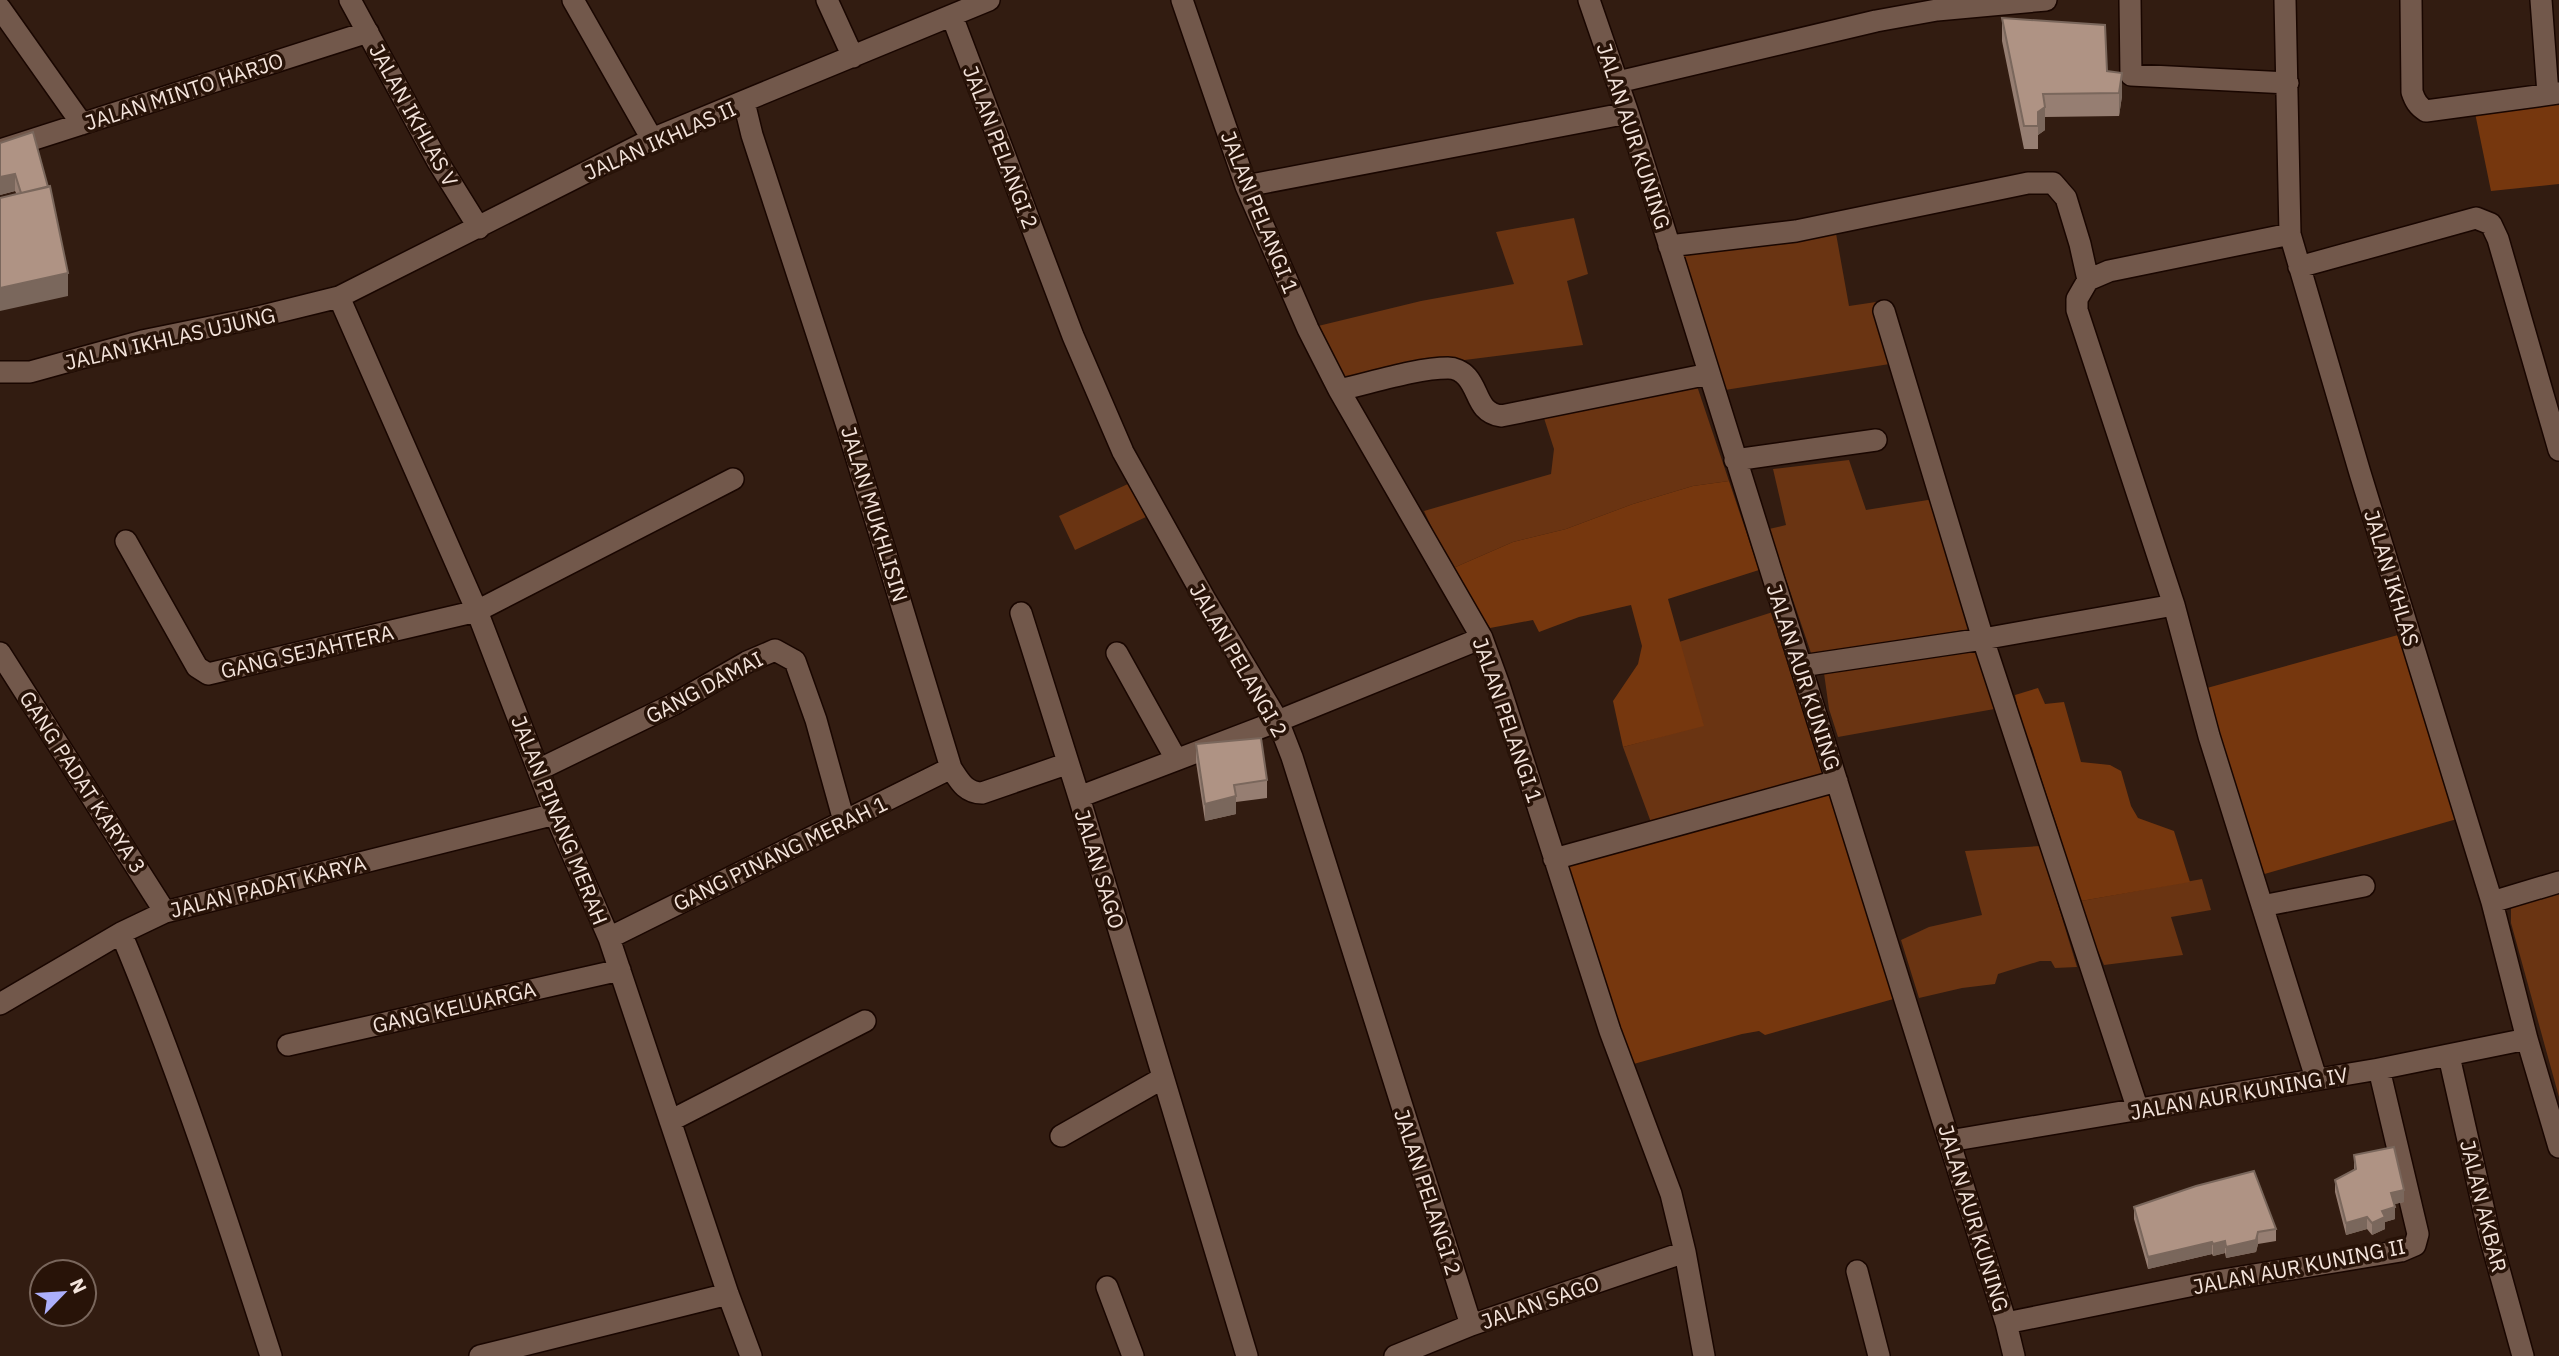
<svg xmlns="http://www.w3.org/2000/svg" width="2559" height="1356" font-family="'IBM Plex Sans',sans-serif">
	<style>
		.green { fill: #6a3412 }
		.forest { fill: #76370e }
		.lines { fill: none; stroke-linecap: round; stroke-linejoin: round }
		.minor-casing { stroke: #190600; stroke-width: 24 }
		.minor { stroke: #72584b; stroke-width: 21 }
		.wall { fill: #967e72 }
		.shaded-wall { fill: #7a675c }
		.building { fill: #af9384; stroke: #7a675c; stroke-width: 2 }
		.labels { text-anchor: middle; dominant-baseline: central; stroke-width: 7; stroke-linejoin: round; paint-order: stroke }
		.street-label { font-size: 21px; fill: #f3e3db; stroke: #281308 }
	</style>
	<rect width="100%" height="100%" fill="#321c11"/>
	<!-- green -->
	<path class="green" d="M1574 218 1588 274 1567 281 1583 345 1425 365 1345 381 1314 327 1421 301 1514 284 1496 232Z
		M1835 228 1849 306 1876 302 1896 363 1725 390 1680 253Z
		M1697 386 1729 481 1693 486 1633 504 1566 529 1513 542 1451 569 1424 511 1551 474 1554 449 1543 415Z
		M1849 460 1866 510 1934 499 1975 628 1812 656 1769 529 1786 525 1773 469Z
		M1130 483 1146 517 1075 550 1059 516Z
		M1776 611 1825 773 1820 779 1652 825 1623 747 1703 725 1679 642Z
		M1980 644 2000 708 1838 737 1829 709 1824 673Z
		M2040 846 2077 967 2055 968 2051 961H2040L1998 974 1995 984 1962 988 1919 998 1901 940 1929 927 1982 915 1965 851Z
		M2202 879 2211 910 2171 917 2183 955 2104 965 2087 926 2081 901Z
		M2559 890V1097L2511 923V907Z"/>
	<!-- forest -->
	<path class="forest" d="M2559 103V184L2491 191 2475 113Z
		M1729 481 1759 570 1668 599 1704 726 1623 747 1613 701 1638 664 1642 646 1631 605 1579 617 1539 632 1533 620 1490 628 1451 569 1513 542 1566 529 1633 504 1693 486Z
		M2398 635 2457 819 2261 875 2207 688Z
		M2038 688 2045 704 2064 702 2081 762 2110 765 2121 771 2131 806 2138 818 2174 831 2190 882 2081 901 2074 898 2059 832 2038 769 2032 748 2022 729 2015 695Z
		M1830 790 1897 998 1765 1035 1759 1031 1742 1034 1630 1065 1567 866Z"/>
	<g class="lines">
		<defs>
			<path id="minor" d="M350 0 438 162 479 228
				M573 0 652 139
				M827 0 853 57
				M1182 0 1246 186 1308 329 1339 390 1482 638 1498 682 1610 1031 1671 1194 1685 1252 1704 1356
				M1589 0 1628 113 2006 1323 2014 1356
				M2130 0 2131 75 2288 83
				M2285 0 2290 234 2360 473 2492 902 2527 1039 2559 1147
				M2411 0 2412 92C2415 101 2418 106 2426 111L2559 93
				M2541 0 2548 94
				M0 8 82 124
				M952 16 1073 336 1123 452 1206 601 1278 721 1292 757 1471 1325
				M1618 82 1876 21 1937 10 2046 0
				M744 102 752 135 846 423 951 768C959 780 965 793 982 793L1066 764
				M0 150 368 32
				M1246 186 1628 113
				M2290 234 2109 271 2088 280 2077 299V310L2174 605 2209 736 2316 1078
				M1669 246 1796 231 2028 183H2053L2066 198 2080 244 2088 280
				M2299 267 2476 218 2491 224 2498 239 2559 450
				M339 297 477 611 555 814 609 938 728 1294 751 1356
				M1884 311 1983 639 2138 1110
				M0 372H30L142 341 250 319 339 297 652 139 989 0
				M1339 390C1371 383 1416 368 1448 368 1454 368 1462 371 1467 377 1480 392 1477 412 1501 416L1709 374
				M1735 460 1876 440
				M126 541 197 667 208 674 477 611 733 479
				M1021 613 1079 797
				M0 653 165 912
				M1117 653 1176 759
				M1801 666 1983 639 2174 605
				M538 770 674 704 747 662 775 650 795 661 816 720 844 821
				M1554 859 1837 781
				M2492 902 2559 882
				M2262 906 2364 886
				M121 933C179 1071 225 1213 271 1356
				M609 938 951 768
				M0 1004 121 933 165 912 555 814
				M288 1045 620 970
				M2449 1056 2489 1233 2523 1356
				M670 1121 865 1021
				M1061 1136 1163 1078
				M1949 1141 2379 1069 2527 1039
				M1857 1271 1879 1356
				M1107 1287 1133 1356
				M2006 1323 2199 1284 2401 1251 2415 1245 2418 1234 2379 1069
				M480 1356 728 1294
				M1247 1356 1079 797 1278 721 1482 638
				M1395 1356 1471 1325 1685 1252"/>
		</defs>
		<!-- minor casing -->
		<use href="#minor" class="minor-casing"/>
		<!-- minor -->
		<use href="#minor" class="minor"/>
	</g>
	<!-- wall -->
	<path class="wall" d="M2002 18 2107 71 2122 96 2119 116 2045 117V130L2038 135V149H2024L2002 41Z
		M33 132 68 296 15 191 0 195Z
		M1196 744 1267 780V798L1236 802V814L1205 821 1196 762Z
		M2354 1155 2404 1202 2394 1204 2395 1219 2385 1222V1229L2372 1235 2367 1229 2346 1235 2335 1192V1180L2354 1170Z
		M2134 1207 2276 1229V1241L2258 1244 2256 1252 2226 1258 2225 1253 2213 1256 2212 1254 2148 1269 2134 1219Z"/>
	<!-- shaded-wall -->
	<path class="shaded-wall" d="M2122 73V96L2119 116V93Z
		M2045 107V130L2038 135V149V112Z
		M15 174V191L0 195V177Z
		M68 273V296L0 311V288Z
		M1236 796V814L1205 821V804Z
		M2404 1190V1202L2391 1205V1193Z
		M2395 1207V1219L2385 1222V1229L2372 1235V1223L2382 1211Z
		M2367 1217V1229L2346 1235V1223Z
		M2258 1232V1244L2256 1252 2226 1258V1247Z
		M2225 1241V1253L2213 1256V1244Z
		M2212 1242V1254L2148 1269V1257Z"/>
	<!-- building -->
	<path class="building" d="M2002 18 2105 25 2107 71 2122 73 2119 93 2043 94 2045 107 2038 112V126H2024Z
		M33 132 48 187 21 193 15 174 0 177V143Z
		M50 186 68 273 0 288V198Z
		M1261 738 1267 780 1234 785 1236 796 1205 804 1196 744Z
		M2394 1147 2404 1190 2391 1193 2395 1207 2382 1211 2385 1217 2372 1223 2367 1217 2346 1223 2335 1180 2356 1169 2354 1155Z
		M2254 1171 2276 1229 2258 1232 2256 1240 2226 1247 2225 1241 2213 1244 2212 1242 2148 1257 2134 1207 2196 1186Z"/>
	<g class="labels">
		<!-- street labels -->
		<g class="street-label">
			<text transform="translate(184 91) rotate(-18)">JALAN MINTO HARJO</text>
			<text transform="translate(414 115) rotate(61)">JALAN IKHLAS V</text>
			<text transform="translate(1634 136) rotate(72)">JALAN AUR KUNING</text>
			<text transform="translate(660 140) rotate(-24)">JALAN IKHLAS II</text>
			<text transform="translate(1001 147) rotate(69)">JALAN PELANGI 2</text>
			<text transform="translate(1260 212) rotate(68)">JALAN PELANGI 1</text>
			<text transform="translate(170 338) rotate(-13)">JALAN IKHLAS UJUNG</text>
			<text transform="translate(875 514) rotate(73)">JALAN MUKHLISIN</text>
			<text transform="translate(2392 578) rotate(73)">JALAN IKHLAS</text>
			<text transform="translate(307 651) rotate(-13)">GANG SEJAHTERA</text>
			<text transform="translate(1239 660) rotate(60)">JALAN PELANGI 2</text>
			<text transform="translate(1804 677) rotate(72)">JALAN AUR KUNING</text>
			<text transform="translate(704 687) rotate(-28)">GANG DAMAI</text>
			<text transform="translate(1508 720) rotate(71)">JALAN PELANGI 1</text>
			<text transform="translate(83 782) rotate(57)">GANG PADAT KARYA 3</text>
			<text transform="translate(560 820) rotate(68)">JALAN PINANG MERAH</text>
			<text transform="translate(780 853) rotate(-26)">GANG PINANG MERAH 1</text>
			<text transform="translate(1100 869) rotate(73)">JALAN SAGO</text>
			<text transform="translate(268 886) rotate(-14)">JALAN PADAT KARYA</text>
			<text transform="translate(454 1007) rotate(-13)">GANG KELUARGA</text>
			<text transform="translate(2239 1093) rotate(-10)">JALAN AUR KUNING IV</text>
			<text transform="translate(1428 1192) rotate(72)">JALAN PELANGI 2</text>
			<text transform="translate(2484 1206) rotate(76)">JALAN AKBAR</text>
			<text transform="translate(1974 1218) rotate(73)">JALAN AUR KUNING</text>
			<text transform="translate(2299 1266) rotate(-11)">JALAN AUR KUNING II</text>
			<text transform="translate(1540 1302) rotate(-19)">JALAN SAGO</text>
		</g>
	</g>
	<!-- north arrow -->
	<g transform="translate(63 1293) rotate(65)"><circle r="33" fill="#281308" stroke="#79665c" stroke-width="2"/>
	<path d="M0-5L12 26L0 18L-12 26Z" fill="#acaffb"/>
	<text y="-10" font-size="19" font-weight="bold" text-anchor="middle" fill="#f3e3db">N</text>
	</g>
</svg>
